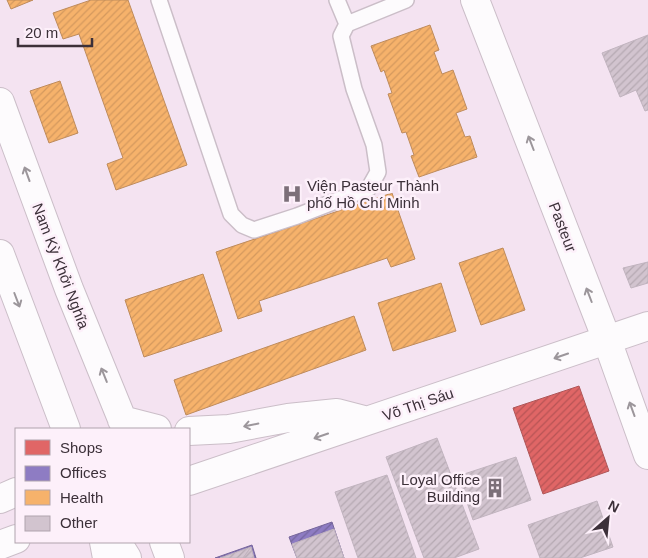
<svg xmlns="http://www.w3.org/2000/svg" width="648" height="558" font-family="Helvetica,sans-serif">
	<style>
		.shops { fill: url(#shops-hatch); stroke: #af5658 }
		.offices { fill: url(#offices-hatch); stroke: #75659a }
		.health { fill: url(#health-hatch); stroke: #be8b5c }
		.building { fill: url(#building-hatch); stroke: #c1b4bf }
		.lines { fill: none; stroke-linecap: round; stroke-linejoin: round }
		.service-casing { stroke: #cbbec8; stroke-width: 18 }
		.secondary-casing { stroke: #cbbec8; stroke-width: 30 }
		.primary-casing { stroke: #cbbec8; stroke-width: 30 }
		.service { stroke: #fdfbfd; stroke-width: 15 }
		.secondary { stroke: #fdfbfd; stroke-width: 28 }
		.primary { stroke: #fdfbfd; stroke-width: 28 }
		.oneway { stroke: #9c969b }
		.labels { text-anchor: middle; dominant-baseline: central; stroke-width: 5; stroke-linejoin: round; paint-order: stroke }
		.poi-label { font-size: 15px; fill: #3c3039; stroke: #fdf0fa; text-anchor: start }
		.street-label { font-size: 15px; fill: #3c3039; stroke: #fdf0fa }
	</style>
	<defs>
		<pattern id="shops-hatch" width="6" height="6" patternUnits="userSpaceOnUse" patternTransform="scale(1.25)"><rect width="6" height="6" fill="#e06666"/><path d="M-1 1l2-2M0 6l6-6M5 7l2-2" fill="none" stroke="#b75455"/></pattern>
		<pattern id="offices-hatch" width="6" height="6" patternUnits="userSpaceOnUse" patternTransform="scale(1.25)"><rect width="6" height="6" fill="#8e7cc3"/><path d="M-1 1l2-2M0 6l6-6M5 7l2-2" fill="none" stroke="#75669f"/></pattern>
		<pattern id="health-hatch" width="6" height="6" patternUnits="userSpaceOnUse" patternTransform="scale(1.25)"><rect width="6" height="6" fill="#f6b26b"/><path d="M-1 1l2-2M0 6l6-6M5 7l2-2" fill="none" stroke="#d4995e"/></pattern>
		<pattern id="building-hatch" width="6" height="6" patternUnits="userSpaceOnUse" patternTransform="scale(1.25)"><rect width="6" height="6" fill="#d2c4cf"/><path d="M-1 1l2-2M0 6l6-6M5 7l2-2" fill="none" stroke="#b5a9b2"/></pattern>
	</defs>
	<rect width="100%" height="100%" fill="#f4e3f1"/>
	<!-- shops -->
	<path class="shops" d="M579 386 609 471 543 494 513 408Z"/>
	<!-- offices -->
	<path class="offices" d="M332 522 344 558H297L289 537Z
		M252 545 256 558H215Z"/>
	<!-- health -->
	<path class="health" d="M7 0H33L11 9Z
		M91 0H128L187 165 116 190 107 164 123 158 79 34 63 39 53 13Z
		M430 25 439 50 434 52 442 74 453 70 467 109 456 113 465 137 470 136 477 157 419 177 411 156 414 155 406 132 402 133 388 94 392 93 384 70 381 72 371 46Z
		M60 81 78 133 49 143 30 91Z
		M392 193 415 259 391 267 387 258 259 301 262 311 238 319 216 252Z
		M503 248 525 310 481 325 459 263Z
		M203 274 222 331 144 357 125 300Z
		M441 283 456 331 393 351 378 303Z
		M354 316 366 350 186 415 174 380Z"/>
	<!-- building -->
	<path class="building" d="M648 35V110L645 111 636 90 620 97 602 53Z
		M648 262V283L631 288 623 268Z
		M437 438 479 549 454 558H424L386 457Z
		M516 457 531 500 473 520 458 476Z
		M387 475 416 558H358L335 492Z
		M597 501 613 547 580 558H540L528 525Z
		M334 529 344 558H297L292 544Z
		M251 547 243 558H220Z
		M251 547 254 558H243Z"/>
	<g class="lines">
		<defs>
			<path id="service" d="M159 0 231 214 242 225 254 230 297 216 369 188 378 172 374 145 354 89 341 36 347 24 406 0
				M337 0 347 24"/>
			<path id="secondary" d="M475 0 607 340 648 455
				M104 542 107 558"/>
			<path id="primary" d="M0 102 69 289 126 429
				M0 254 66 429
				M122 420 157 429
				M189 431 229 429 288 418 337 413 364 420
				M189 481 648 326
				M0 499 16 492
				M117 542 127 558
				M164 542 170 558
				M0 545 16 539"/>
		</defs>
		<!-- service casing -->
		<use href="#service" class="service-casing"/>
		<!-- secondary casing -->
		<use href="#secondary" class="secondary-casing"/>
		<!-- primary casing -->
		<use href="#primary" class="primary-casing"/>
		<!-- service -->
		<use href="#service" class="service"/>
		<!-- secondary -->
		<use href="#secondary" class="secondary"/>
		<!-- primary -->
		<use href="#primary" class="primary"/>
	</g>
	<!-- one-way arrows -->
	<defs><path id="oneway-shaft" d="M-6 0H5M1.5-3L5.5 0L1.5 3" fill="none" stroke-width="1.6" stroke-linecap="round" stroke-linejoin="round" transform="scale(1.25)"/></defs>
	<g class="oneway">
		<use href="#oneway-shaft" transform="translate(531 143) rotate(-111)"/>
		<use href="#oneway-shaft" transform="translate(27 174) rotate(-110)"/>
		<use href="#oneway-shaft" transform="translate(589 295) rotate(-111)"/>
		<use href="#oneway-shaft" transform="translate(17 300) rotate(69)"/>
		<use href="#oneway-shaft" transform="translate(561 356) rotate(161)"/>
		<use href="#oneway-shaft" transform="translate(104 375) rotate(-112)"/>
		<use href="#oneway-shaft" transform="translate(632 409) rotate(-110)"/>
		<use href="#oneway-shaft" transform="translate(251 425) rotate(169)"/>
		<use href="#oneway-shaft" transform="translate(321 436) rotate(161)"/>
	</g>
	<!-- icons -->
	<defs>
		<symbol id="hospital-bare" viewBox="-9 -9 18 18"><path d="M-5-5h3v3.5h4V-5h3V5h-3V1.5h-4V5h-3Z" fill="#7c6f79" stroke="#fdf0fa" stroke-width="2.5" paint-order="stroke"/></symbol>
		<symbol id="building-bare" viewBox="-9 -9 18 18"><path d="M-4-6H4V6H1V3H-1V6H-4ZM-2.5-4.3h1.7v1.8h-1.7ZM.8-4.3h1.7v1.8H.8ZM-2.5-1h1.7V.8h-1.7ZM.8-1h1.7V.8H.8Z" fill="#7c6f79" stroke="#fdf0fa" stroke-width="2.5" paint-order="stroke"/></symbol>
	</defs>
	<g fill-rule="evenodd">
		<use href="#hospital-bare" x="278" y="180" width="28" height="28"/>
		<use href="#building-bare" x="481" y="474" width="28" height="28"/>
	</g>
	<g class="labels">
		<!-- poi labels -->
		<g class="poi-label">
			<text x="307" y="185">Viện Pasteur Thành<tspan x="307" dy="17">phố Hồ Chí Minh</tspan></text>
			<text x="480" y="479" text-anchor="end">Loyal Office<tspan x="480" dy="17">Building</tspan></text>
		</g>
		<!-- street labels -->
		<g class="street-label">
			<text transform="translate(563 227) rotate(69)">Pasteur</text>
			<text transform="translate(61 266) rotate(69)">Nam Kỳ Khởi Nghĩa</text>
			<text transform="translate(418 404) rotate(-19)">Võ Thị Sáu</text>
		</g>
	</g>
	<!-- legend -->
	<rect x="15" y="428" width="175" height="115" fill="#fdf0fa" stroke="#b0a3ad"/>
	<rect x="25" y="440" width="25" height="15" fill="#e06666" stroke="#b0a3ad"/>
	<text x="60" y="453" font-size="15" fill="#3c3039">Shops</text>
	<rect x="25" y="466" width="25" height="15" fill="#8e7cc3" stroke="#b0a3ad"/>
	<text x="60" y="478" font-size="15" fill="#3c3039">Offices</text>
	<rect x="25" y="490" width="25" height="15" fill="#f6b26b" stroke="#b0a3ad"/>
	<text x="60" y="503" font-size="15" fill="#3c3039">Health</text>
	<rect x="25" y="516" width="25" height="15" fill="#d2c4cf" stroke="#b0a3ad"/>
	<text x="60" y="528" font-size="15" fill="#3c3039">Other</text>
	<!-- north arrow -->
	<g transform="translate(608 518) rotate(27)" stroke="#fdf0fa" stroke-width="4" paint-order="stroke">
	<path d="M0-4L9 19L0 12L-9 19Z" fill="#3c3039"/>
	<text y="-8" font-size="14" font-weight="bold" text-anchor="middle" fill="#3c3039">N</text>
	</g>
	<!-- scale -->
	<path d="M18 38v8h74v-8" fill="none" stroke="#3c3039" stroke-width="2.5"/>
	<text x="25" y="38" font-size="15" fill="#3c3039" stroke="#fdf0fa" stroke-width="4" paint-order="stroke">20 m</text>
</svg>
